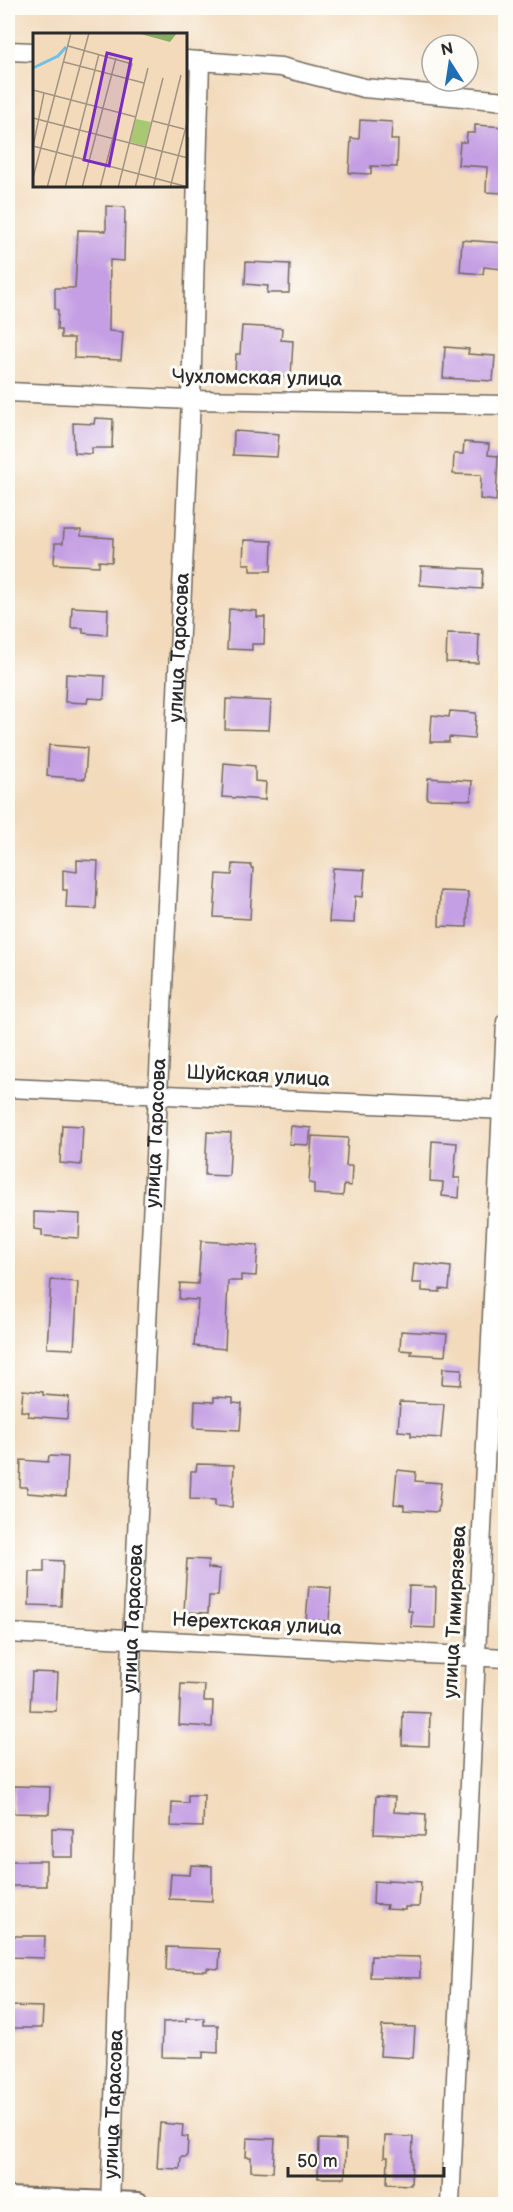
<svg xmlns="http://www.w3.org/2000/svg" width="513" height="2212" font-family="'Balsamiq Sans',sans-serif">
	<style>
		.building { fill: #c49fe3 }
		.lines { fill: none; stroke-linecap: round; stroke-linejoin: round }
		.minor-casing { stroke: #71685d; stroke-width: 21 }
		.tertiary-casing { stroke: #71685d; stroke-width: 26 }
		.minor { stroke: #fff; stroke-width: 18 }
		.tertiary { stroke: #fff; stroke-width: 22 }
		.labels { text-anchor: middle; dominant-baseline: central; stroke-width: 6; stroke-linejoin: round; paint-order: stroke }
		.street-label { font-size: 20px; fill: #2b2b2b; stroke: #fdfcf7 }
		.inset-river { fill: none; stroke: #6dc0e9; stroke-width: 3 }
		.inset-road { fill: none; stroke: #a29481; stroke-width: 1.5 }
		.view { fill: #7b2cbf; fill-opacity: 0.15; stroke: #7b2cbf; stroke-width: 3 }
		.inset-edge { fill: none; stroke: #2b2b2b; stroke-width: 3 }
	</style>
	<rect width="100%" height="100%" fill="#fdfcf7"/>
	<filter id="ink" filterUnits="userSpaceOnUse"><feTurbulence type="fractalNoise" baseFrequency=".0167" numOctaves="2"/><feDisplacementMap in="SourceGraphic" scale="12" xChannelSelector="R" yChannelSelector="G"/><feConvolveMatrix kernelMatrix="1 2 1 2 8 2 1 2 1" color-interpolation-filters="sRGB"/></filter>
	<filter id="wash" filterUnits="userSpaceOnUse"><feTurbulence type="fractalNoise" baseFrequency=".008" numOctaves="4" result="noise"/><feDisplacementMap in="SourceGraphic" scale="24" xChannelSelector="R" yChannelSelector="G"/><feGaussianBlur stdDeviation="1.35" result="paint"/><feColorMatrix in="noise" values="0 0 0 0 0 0 0 0 0 0 0 0 0 0 0 0 0 1.4 0 .05"/><feComposite in="paint" operator="in"/></filter>
	<g filter="url(#wash)">
		<rect width="100%" height="100%" fill="#f2dabb"/>
		<g id="blocks">
			<!-- building -->
			<path class="building" d="M360 120 392 122 391 140H398L397 167 371 166V174L349 173 351 138 359 139Z
				M475 125 506 127 503 193 486 192 487 167 458 165 460 142H466L467 133H475Z
				M106 206 125 207 124 261 110 260 109 331 123 332 121 360 74 358V338H61V330H57L58 310 55 309V288H75L78 230 106 231Z
				M462 240 504 243 502 269 484 267 483 274 460 272Z
				M246 262 290 264 289 293H267L268 286 245 284Z
				M242 326 282 328 281 340 293 341 291 377 235 374 236 354H240Z
				M445 347 469 349 468 354 495 356 493 381 443 378Z
				M95 418 113 419 112 448H92V454L74 453 73 423 94 424Z
				M234 431 279 434 277 457 233 455Z
				M464 442 489 444 488 455 498 456 496 501 480 499 481 475 453 474 454 454H463Z
				M64 530H81V536L113 538 112 562 99 561V566L54 564 55 543H63Z
				M244 540 272 541 271 571H250V564H243Z
				M421 566 483 569 482 589 420 585Z
				M72 607 108 609 107 635 83 633V628H71Z
				M229 609 257 611V617H265L264 644H252V650L227 649Z
				M447 633 479 634 478 663 446 662Z
				M66 674 105 676 104 699 88 698 87 703 65 702Z
				M226 699 271 701 269 730 225 729Z
				M450 711 476 713 474 739 449 737V742H430L432 715 449 717Z
				M49 745 87 748 85 779 47 776Z
				M224 763 255 766V781L266 782 265 800 222 797Z
				M428 778 472 781 471 800 427 799Z
				M77 860 98 861 96 909 66 908 67 890H63V870L77 872Z
				M233 864 251 865V868H253L250 919 214 917 217 874 232 875Z
				M333 868 365 870 363 897 355 896 354 923 329 922Z
				M440 891 468 892 467 927 439 926Z
				M62 1125 83 1126 81 1165 60 1163Z
				M291 1126 311 1128 309 1145 289 1144Z
				M207 1132 231 1133 229 1176 205 1175Z
				M312 1136 348 1138 346 1166H352L351 1186 344 1185 343 1196 314 1194V1184L309 1183Z
				M432 1141 457 1143 454 1178H460L459 1198 442 1196 443 1182 430 1181Z
				M34 1212 80 1214 79 1238 42 1236V1230L34 1229Z
				M201 1241 258 1245 256 1276 241 1275V1281H228L225 1349 194 1346 198 1300 179 1299 180 1283 198 1284Z
				M414 1263 451 1267 449 1290 440 1289V1292L422 1291V1283H412Z
				M51 1280 78 1282 74 1349 47 1348Z
				M401 1331 447 1334 445 1356 411 1354 412 1351 400 1350Z
				M443 1368 462 1369 461 1385 442 1384Z
				M23 1390 43 1392V1395L69 1397 67 1419 28 1416 29 1412 21 1411Z
				M214 1397 233 1398V1403L242 1404 240 1430 194 1428 195 1401 214 1402Z
				M400 1402 444 1404 441 1438 411 1436V1432L398 1431Z
				M49 1456 68 1457 66 1496 27 1493V1487H20L21 1460 48 1462Z
				M197 1464 234 1465 232 1507 215 1506V1500L190 1499 191 1471H196Z
				M397 1470 416 1472 415 1481 441 1483 438 1512 404 1510V1505L394 1504Z
				M187 1559 209 1560 208 1568 220 1569 218 1596H209L208 1613 184 1612Z
				M44 1560 63 1561 61 1606 29 1605 30 1572H44Z
				M309 1586 331 1588 329 1621 306 1620Z
				M409 1586 436 1587 435 1628 411 1627 412 1611H408Z
				M32 1672 58 1673 56 1711 30 1710Z
				M181 1684 205 1685 204 1701H213L212 1727 179 1725Z
				M403 1712 430 1713 429 1746 402 1745Z
				M14 1786 50 1787 49 1814 13 1813Z
				M188 1795H204L203 1827 171 1826 172 1802 188 1803Z
				M376 1796 395 1797 394 1812 426 1814 425 1836 374 1834Z
				M52 1828 73 1829V1857H52Z
				M8 1861H46V1886H8Z
				M191 1865 212 1866V1901L169 1899 171 1874 190 1875Z
				M388 1880 421 1882 419 1907H405V1910L386 1909 387 1905 373 1904 374 1881 388 1882Z
				M8 1936H45L44 1958 8 1957Z
				M167 1947 220 1949 219 1969 207 1968V1971L166 1970Z
				M371 1956 420 1957V1978L370 1977Z
				M8 2006 43 2007 42 2028H8Z
				M186 2018H204V2025H218V2053L203 2052V2058L162 2057 163 2022 186 2021Z
				M382 2026 415 2027 413 2058 380 2056Z
				M160 2123 183 2125 182 2136 188 2137 187 2157H181L180 2169 157 2168Z
				M385 2136 413 2137 411 2185 387 2184 388 2157H384Z
				M247 2138 275 2139 273 2172 251 2171V2157H246Z
				M319 2139 346 2140 345 2178H318Z"/>
		</g>
	</g>
	<g filter="url(#ink)">
		<use href="#blocks" fill-opacity="0" stroke="#71685d" stroke-width="1.5"/>
		<g class="lines">
			<defs>
				<g id="minor">
					<path d="M8 51 34 52"/>
					<path d="M186 60 281 67 364 88 506 101"/>
					<path d="M8 392 191 400 506 405"/>
					<path d="M8 1088 506 1110"/>
					<path d="M8 1633 506 1658"/>
					<path id="s1" d="M110 2203 132 1640 191 400 200 61"/>
					<path d="M450 2204 506 1022"/>
				</g>
				<path id="tertiary" d="M8 2199 138 2204"/>
			</defs>
			<!-- minor casing -->
			<use href="#minor" class="minor-casing"/>
			<!-- tertiary casing -->
			<use href="#tertiary" class="tertiary-casing"/>
			<!-- minor -->
			<use href="#minor" class="minor"/>
			<!-- tertiary -->
			<use href="#tertiary" class="tertiary"/>
		</g>
	</g>
	<g class="labels">
		<!-- street labels -->
		<g class="street-label">
			<text transform="translate(257 378) rotate(1)">Чухломская улица</text>
			<text stroke="none"><textPath href="#s1" startOffset="1557">улица Тарасова</textPath></text>
			<text transform="translate(258 1076) rotate(3)">Шуйская улица</text>
			<text stroke="none"><textPath href="#s1" startOffset="1071">улица Тарасова</textPath></text>
			<text transform="translate(455 1612) rotate(-87)">улица Тимирязева</text>
			<text stroke="none"><textPath href="#s1" startOffset="585">улица Тарасова</textPath></text>
			<text transform="translate(257 1624) rotate(3)">Нерехтская улица</text>
			<text stroke="none"><textPath href="#s1" startOffset="99">улица Тарасова</textPath></text>
		</g>
	</g>
	<!-- overview -->
	<g transform="translate(33 33)">
		<rect width="154" height="154" fill="#f2dabb"/>
		<path d="M103 86 118 89 112 113 97 109Z" fill="#a8c972"/>
		<path d="M104 0H144L137 9Z" fill="#86ad64"/>
		<path class="inset-river" d="M0 35 25 23 33 14"/>
		<path class="inset-road" d="M35 13 99 31 67 155M31 29 111 50M0 57 103 84M0 85 155 125M120 88 151 96M0 113 155 154M0 114 11 60M0 145 38 0M14 155 56 0M32 155 66 21M49 155 83 25M85 155 115 35M102 155 130 45M120 155 148 42M137 155 155 86"/>
		<path class="view" d="M74 20 98 26 76 133 51 127Z"/>
		<rect width="154" height="154" class="inset-edge"/>
	</g>
	<!-- margin -->
	<rect width="513" height="2212" fill="none" stroke="#fdfcf7" stroke-width="30"/>
	<!-- north arrow -->
	<g transform="translate(450 63) rotate(348)"><circle r="28" fill="#fdfcf7" stroke="#a9a8a5" stroke-width="1.5"/>
	<path d="M0-4.5L10 22L0 15L-10 22Z" fill="#1f6fb2"/>
	<text y="-9" font-size="16" font-weight="bold" text-anchor="middle" fill="#2b2b2b">N</text>
	</g>
	<!-- scale -->
	<path d="M288 2167v9h156v-9" fill="none" stroke="#2b2b2b" stroke-width="3"/>
	<text x="297" y="2167" font-size="18" fill="#2b2b2b" stroke="#fdfcf7" stroke-width="4.5" paint-order="stroke">50 m</text>
</svg>
